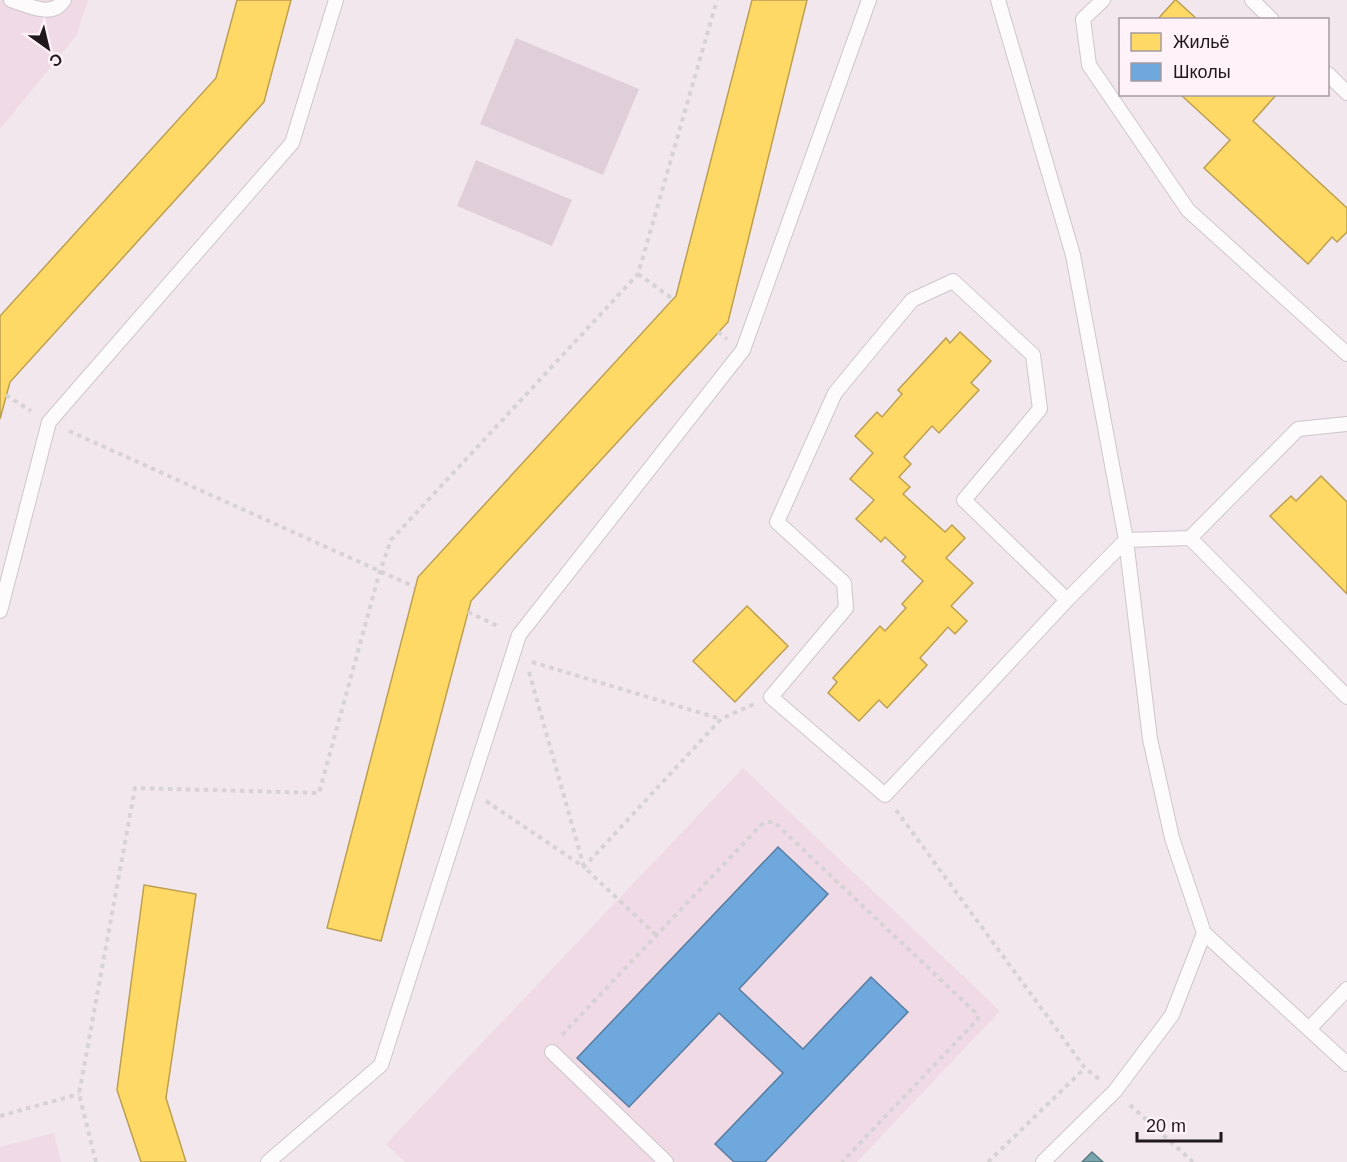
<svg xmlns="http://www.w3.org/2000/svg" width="1347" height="1162" font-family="Arial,sans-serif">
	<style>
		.built { fill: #efdae5 }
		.green { fill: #e0cfd8 }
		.homes { fill: #ffd966; stroke: #bc9f50; stroke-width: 1.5 }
		.schools { fill: #6fa8dc; stroke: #577da2; stroke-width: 1.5 }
		.public { fill: #76a5af; stroke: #5c7b83; stroke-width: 1.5 }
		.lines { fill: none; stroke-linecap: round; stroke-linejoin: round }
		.service-casing { stroke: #cec6ca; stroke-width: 16 }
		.path { stroke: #d7d3d5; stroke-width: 4; stroke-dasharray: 4.5 4.5; stroke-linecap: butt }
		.service { stroke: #fdfbfc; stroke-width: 14 }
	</style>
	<rect width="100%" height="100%" fill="#f2e7ed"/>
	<!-- built -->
	<path class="built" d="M0 0H88L76 36 0 129Z
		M743 768 1000 1011 857 1162H405L386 1144Z
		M54 1133 61 1162H0V1147Z"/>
	<!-- green -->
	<path class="green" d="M516 38 639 89 603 175 480 124Z
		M476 160 572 200 552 246 457 206Z"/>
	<!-- homes -->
	<path class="homes" d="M237 0H291L264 102 10 382 0 419V316L216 78Z
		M752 0H807L728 322 471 601 381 941 327 928 418 577 676 296Z
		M1175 0H1176L1198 20H1157Z
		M1180 94H1277L1253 121 1347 208V232L1337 242 1332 237 1308 264 1204 168 1230 140Z
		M960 332 991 361 971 383 979 390 939 433 932 426 904 457 911 464 899 477 910 487 903 494 945 532 952 525 965 538 946 558 973 583 951 606 967 621 955 634 948 627 920 658 927 665 887 708 879 700 859 721 828 693 837 682 833 678 880 626 885 631 906 608 902 604 923 581 902 561 906 557 885 537 881 542 856 519 874 500 850 479 873 453 855 436 877 412 882 417 902 394 898 390 946 338 950 343Z
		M1321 476 1347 502V594L1270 516 1291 496 1296 501Z
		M747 606 788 646 735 702 693 661Z
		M144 885 196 894 166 1098 186 1162H141L117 1090Z"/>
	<!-- schools -->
	<path class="schools" d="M778 847 828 894 739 989 803 1049 871 977 908 1012 765 1162H734L715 1144 783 1073 719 1013 629 1107 577 1058Z"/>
	<!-- public -->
	<path class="public" d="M1092 1152 1103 1162H1082Z"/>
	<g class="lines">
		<defs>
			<path id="service" d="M11 0C28 5 52 19 64 0
				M998 0 1073 255 1126 540 1150 739 1172 838 1204 933 1347 1064
				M1103 0 1083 19 1089 65 1188 210 1347 354
				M1252 0 1272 20
				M1328 74 1347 93
				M1190 538 1347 697
				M1067 600 964 500 1040 409 1033 355 953 281 912 300 835 393 777 522 844 583 846 608 771 697 885 795 1067 600 1126 540 1190 538 1298 429 1347 424
				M0 611 49 422 292 143 336 0
				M1309 1029 1347 989
				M552 1052 666 1162
				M268 1162 381 1065 519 635 743 350 869 0
				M1043 1162 1115 1091 1172 1015 1204 933"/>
		</defs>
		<!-- service casing -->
		<use href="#service" class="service-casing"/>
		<!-- path -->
		<path class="path" d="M638 274 673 299
			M718 332 727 339
			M6 395 31 411
			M69 431 415 587
			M468 612 500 627
			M532 662 721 719
			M529 672 584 867 656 935
			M486 801 584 867 721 719 754 704
			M896 810 1085 1068 1099 1079
			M562 1035 761 825 766 822H774L978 1015V1019L842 1162
			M1130 1105 1193 1162
			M0 1116 79 1094
			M96 1162 79 1094 135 788 319 793 380 571 391 540 638 274 717 0
			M988 1162 1085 1068"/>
		<!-- service -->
		<use href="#service" class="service"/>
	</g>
	<!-- legend -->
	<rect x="1119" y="18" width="210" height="78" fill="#fff2f9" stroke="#a59ba1" stroke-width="1.5"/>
	<rect x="1131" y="33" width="30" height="18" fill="#ffd966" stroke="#a59ba1" stroke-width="1.5"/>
	<text x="1173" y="48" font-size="18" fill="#1f181c">Жильё</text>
	<rect x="1131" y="63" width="30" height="18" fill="#6fa8dc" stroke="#a59ba1" stroke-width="1.5"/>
	<text x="1173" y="78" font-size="18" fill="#1f181c">Школы</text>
	<!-- north arrow -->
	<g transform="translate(48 48) rotate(146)" stroke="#fff2f9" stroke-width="4.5" paint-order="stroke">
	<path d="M0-4.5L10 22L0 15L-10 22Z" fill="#1f181c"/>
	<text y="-9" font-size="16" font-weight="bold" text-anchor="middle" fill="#1f181c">С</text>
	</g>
	<!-- scale -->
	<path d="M1137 1132v9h84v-9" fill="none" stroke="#1f181c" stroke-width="3"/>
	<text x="1146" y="1132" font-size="18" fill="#1f181c" stroke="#fff2f9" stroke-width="4.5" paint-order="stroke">20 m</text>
</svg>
